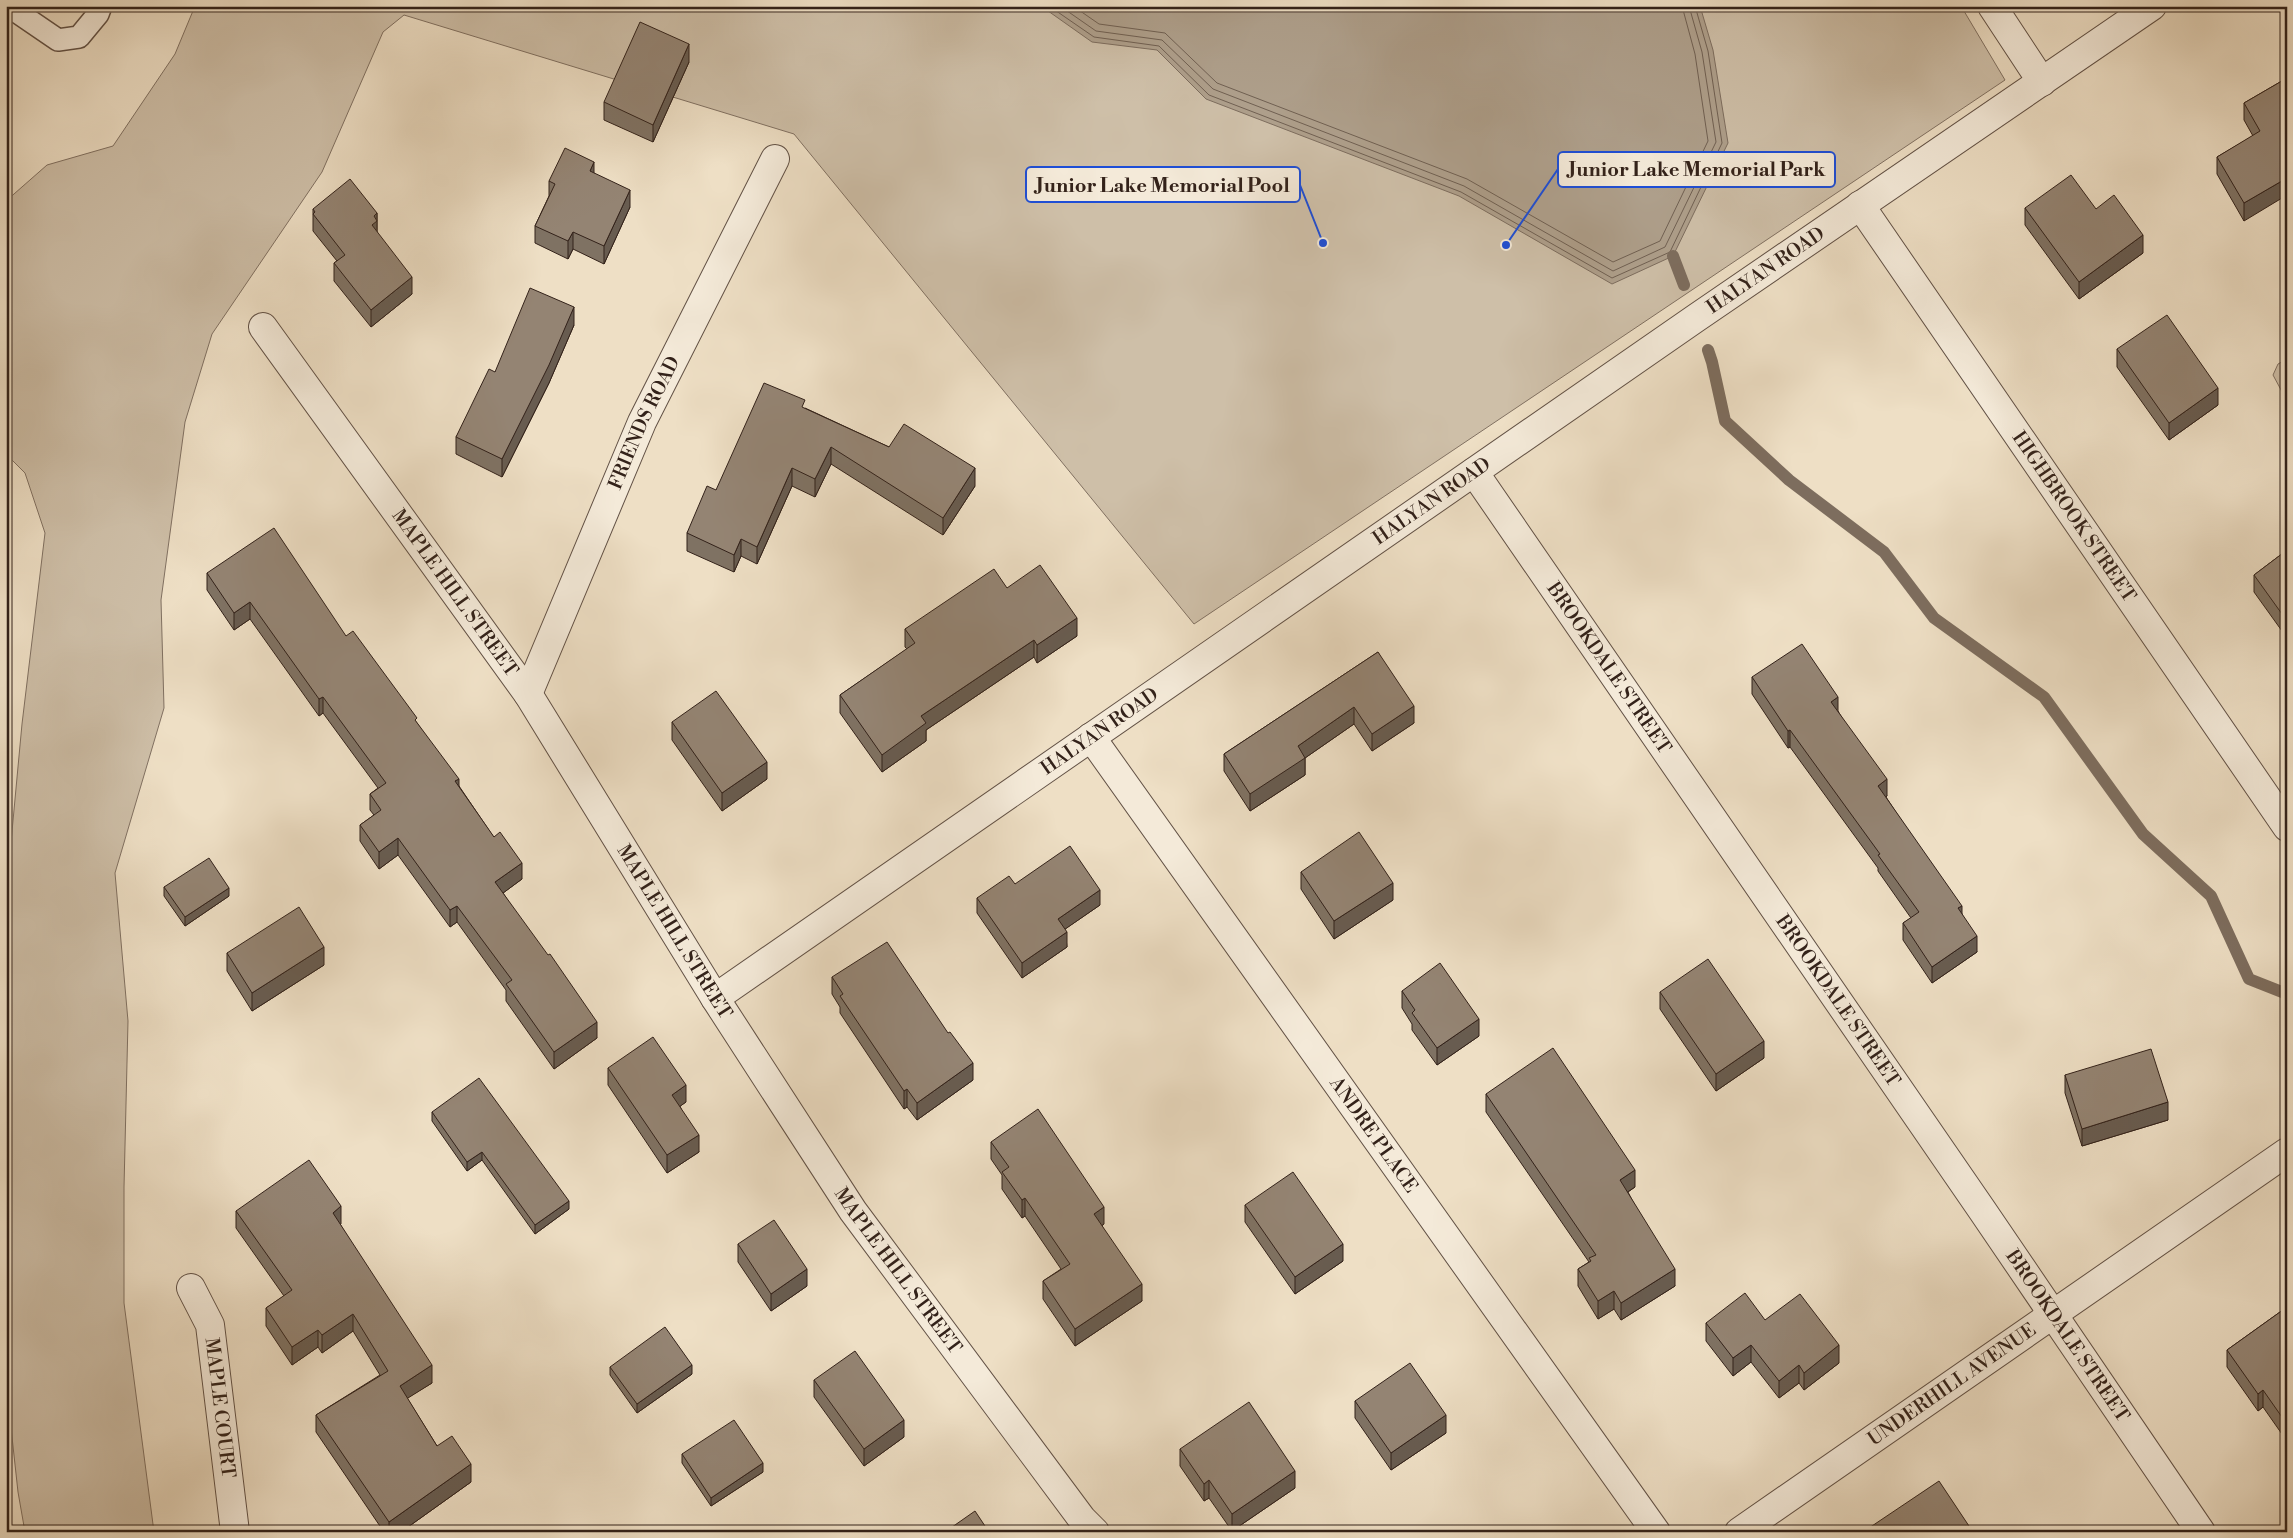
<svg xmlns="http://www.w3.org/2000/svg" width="2293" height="1538" font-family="'Libre Bodoni',serif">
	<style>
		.green { fill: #cebfa8; stroke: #807061 }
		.water { fill: #ae9f8b; stroke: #7d6d5e }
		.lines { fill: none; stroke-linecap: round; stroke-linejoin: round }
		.shore { stroke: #706052; stroke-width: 1 }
		.stream { stroke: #7d6d5e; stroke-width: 12 }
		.lane-casing { stroke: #625145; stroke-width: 24 }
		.street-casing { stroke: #625145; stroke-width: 30 }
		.lane { stroke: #f4ead9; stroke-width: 21 }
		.street { stroke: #f4ead9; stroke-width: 28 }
		.wall { fill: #7f7263; stroke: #33221a }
		.shaded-wall { fill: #685c50; stroke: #33221a }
		.building { fill: #948473; stroke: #33221a }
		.labels { text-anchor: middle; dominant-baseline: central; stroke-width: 4.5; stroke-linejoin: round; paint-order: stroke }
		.street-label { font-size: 19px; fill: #33221a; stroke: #f4ead9 }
		.leader { fill: none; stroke: #1d4ed8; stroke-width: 2 }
		.callout-dot { fill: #1d4ed8; stroke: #f4ead9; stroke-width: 2 }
		.callout { fill: #f4ead9; stroke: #1d4ed8; stroke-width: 2 }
		.callout-label { font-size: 20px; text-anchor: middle; font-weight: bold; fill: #33221a }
	</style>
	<rect width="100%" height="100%" fill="#eedfc5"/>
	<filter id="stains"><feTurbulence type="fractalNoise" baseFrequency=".004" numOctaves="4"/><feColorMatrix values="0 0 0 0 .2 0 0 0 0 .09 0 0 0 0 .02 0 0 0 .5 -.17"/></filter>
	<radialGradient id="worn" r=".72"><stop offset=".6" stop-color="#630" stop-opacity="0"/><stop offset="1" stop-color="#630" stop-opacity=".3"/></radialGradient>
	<!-- green -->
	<path class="green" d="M195 6H1961L2005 80 1194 624 794 134 404 15 383 32 322 172 212 334 185 422 161 600 164 708 115 873 128 1021 124 1187V1303L154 1532H25L18 1492 6 1382V896L22 724 45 533 25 473 6 454V201L47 165 113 146 175 54Z
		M2287 359V401L2273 375 2278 364Z"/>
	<!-- water -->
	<path class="water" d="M1041 6H1700L1713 50 1728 143 1673 256 1612 284 1459 196 1206 99 1157 50 1092 42Z"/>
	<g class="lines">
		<!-- shore -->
		<path class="shore" d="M1049 6 1094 37 1159 46 1209 95 1461 192 1612 278 1670 252 1722 143 1708 51 1695 6
			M1060 6 1096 31 1162 40 1213 89 1464 186 1613 271 1665 247 1716 142 1702 52 1689 6
			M1073 6 1099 24 1165 33 1217 83 1467 179 1613 262 1660 241 1708 141 1695 54 1682 6"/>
		<!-- stream -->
		<path class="stream" d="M1673 256 1684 285
			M1708 350 1712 362 1725 421 1789 480 1884 552 1934 618 2044 697 2143 834 2211 896 2249 979 2287 994"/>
		<defs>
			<path id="lane" d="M13 6 17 12 58 40 79 37 98 14 101 6"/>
			<g id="street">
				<path d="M1992 6 2042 82"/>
				<path id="s1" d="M1860 205 2287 827"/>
				<path id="s2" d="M263 327 528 694 715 998 853 1211 1082 1519 1095 1532"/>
				<path id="s3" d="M1474 472 1982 1210 2201 1532"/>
				<path id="s4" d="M528 694 642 422 775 159"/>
				<path id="s5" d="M1091 737 1656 1532"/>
				<path id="s6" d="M715 998 1696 318 2152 6"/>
				<path id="s7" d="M191 1288 210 1325 235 1532"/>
				<path id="s8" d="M1739 1532 2287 1152"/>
			</g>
		</defs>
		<!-- lane casing -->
		<use href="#lane" class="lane-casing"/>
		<!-- street casing -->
		<use href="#street" class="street-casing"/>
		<!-- lane -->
		<use href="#lane" class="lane"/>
		<!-- street -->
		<use href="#street" class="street"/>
	</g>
	<!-- wall -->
	<path class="wall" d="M689 62 653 142 604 120V102Z
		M2287 78 2244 221 2217 174V157L2253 136 2244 120V103Z
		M594 173 630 207 604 264 573 249 568 259 535 243V226L549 196V181Z
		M2025 208 2096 209 2143 253 2079 299 2025 225Z
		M313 209 377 213V232L412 294 371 327 334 281V263L337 261 313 231Z
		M574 325 549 383 502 477 456 454V437L495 372Z
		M2117 349 2218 405 2169 440 2117 367Z
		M805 408 889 447 975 486 943 535 831 464 815 497 792 486 757 564 741 556 734 572 687 551V533L716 490Z
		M2287 550V638L2254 592V575Z
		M207 573 346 636 417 723 459 786 522 879 503 893 597 1038 554 1069 506 1001V990L457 922 450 927 398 855 379 869 360 841V825L374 815 370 810V794L378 788 323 713 319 716 250 619 234 630 207 590Z
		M1007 588 1077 636 1037 663 1034 657 926 730V741L882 772 840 713V695L907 649 905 647V629Z
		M1378 652 1414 723 1372 751 1354 724 1305 758V775L1250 811 1224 771V754Z
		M1752 677 1838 711 1887 796 1886 797 1962 914 1977 952 1932 983 1903 940V923L1911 918 1878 871V868L1790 747 1788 748 1752 694Z
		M672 722 767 779 722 811 672 740Z
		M1301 872 1393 900 1334 939 1301 889Z
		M1015 884 1100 905 1065 929 1067 947 1022 978 977 913V898Z
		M164 887 229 896 185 926 164 896Z
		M227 953 324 965 252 1011 227 971Z
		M832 977 973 1080 917 1120 907 1107 904 1109 840 1013V1007L832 994Z
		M1402 991 1479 1036 1437 1065 1412 1030V1024L1402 1008Z
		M1660 992 1764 1058 1716 1091 1660 1009Z
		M608 1068 686 1102 680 1106 699 1152 667 1173 608 1085Z
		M2065 1075 2168 1120 2082 1146 2065 1093Z
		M1486 1094 1635 1187 1628 1192 1675 1286 1621 1320 1614 1309 1598 1319 1578 1286V1269L1589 1262 1486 1112Z
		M432 1112 569 1209 535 1234 482 1160 467 1171 432 1121Z
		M991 1142 1104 1224 1102 1226 1142 1301 1075 1346 1043 1299V1281L1061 1269 1025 1216 1022 1218 1002 1189V1175L991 1159Z
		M1245 1205 1343 1261 1295 1294 1245 1222Z
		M236 1211 341 1224H340L432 1383 407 1398 437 1446 471 1482 401 1532H384L316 1432V1415L380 1375 353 1331 322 1353 318 1347 292 1365 266 1326V1308L284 1296 236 1228Z
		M738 1244 807 1286 771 1311 738 1262Z
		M2287 1307 2284 1437 2263 1407 2258 1411 2227 1367V1350Z
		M1765 1320 1839 1363 1804 1390 1799 1383 1779 1398 1751 1362 1733 1376 1706 1341V1323Z
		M610 1367 692 1374 637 1413 610 1375Z
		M814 1380 904 1437 864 1466 814 1397Z
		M1355 1401 1446 1433 1391 1470 1355 1418Z
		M1180 1449 1295 1488 1232 1531 1209 1498 1204 1501 1180 1466Z
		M682 1454 763 1472 711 1506 682 1463Z"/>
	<!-- shaded-wall -->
	<path class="shaded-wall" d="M689 44V62L653 142V125Z
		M594 162V180L590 171Z
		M2287 178V195L2244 221V203Z
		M630 190V207L604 264V246Z
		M377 213V239L372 225 374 216Z
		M573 232V249L568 259V241Z
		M2143 235V253L2079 299V282Z
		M412 277V294L371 327V310Z
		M574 307V325L549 383 502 477V459Z
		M2218 388V405L2169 440V423Z
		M831 447V464L815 497V479Z
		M792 468V486L757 564V547Z
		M975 468V486L943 535V518Z
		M741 539V556L734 572V555Z
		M250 602V619L234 630V613Z
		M1077 618V636L1037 663V645Z
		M1034 640V657L926 730V741L882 772V755L921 716Z
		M323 697V713L319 716V699Z
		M1838 697V714L1831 702Z
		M1414 706V723L1372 751V734Z
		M1354 707V724L1305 758V775L1250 811V794L1298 746Z
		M1790 730V747L1788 748V731Z
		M767 762V779L722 811V793Z
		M459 779V796L455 781Z
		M1887 779V796L1878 802V786Z
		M398 838V855L379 869V852Z
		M522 863V879L495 899V882Z
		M1393 883V900L1334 939V921Z
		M229 888V896L185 926V917Z
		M1100 890V905L1058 934V919Z
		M457 906V922L450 927V910Z
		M1962 906V922L1958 908Z
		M1067 932V947L1022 978V963Z
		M1977 936V952L1932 983V967Z
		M324 947V965L252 1011V993Z
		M1479 1019V1036L1437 1065V1048Z
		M597 1022V1038L554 1069V1052Z
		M1764 1041V1058L1716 1091V1074Z
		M973 1063V1080L917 1120V1103Z
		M686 1085V1102L672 1112V1095Z
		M907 1089V1107L904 1109V1091Z
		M2168 1102V1120L2082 1146V1129Z
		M699 1135V1152L667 1173V1155Z
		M482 1152V1160L467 1171V1162Z
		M1635 1170V1187L1620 1197V1180Z
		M1025 1198V1216L1022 1218V1200Z
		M569 1201V1209L535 1234V1225Z
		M341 1206V1224L333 1230V1213Z
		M1104 1207V1224L1094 1231V1214Z
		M1343 1244V1261L1295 1294V1277Z
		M807 1269V1286L771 1311V1294Z
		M1675 1269V1286L1621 1320V1303Z
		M1142 1284V1301L1075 1346V1329Z
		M1614 1291V1309L1598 1319V1301Z
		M353 1314V1331L322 1353V1335Z
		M318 1330V1347L292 1365V1347Z
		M1751 1345V1362L1733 1376V1358Z
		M1839 1345V1363L1804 1390V1373Z
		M432 1365V1383L400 1403V1386Z
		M692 1365V1374L637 1413V1404Z
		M1799 1365V1383L1779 1398V1381Z
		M2263 1390V1407L2258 1411V1394Z
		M1446 1415V1433L1391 1470V1453Z
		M2287 1417V1435L2284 1437V1420Z
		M904 1420V1437L864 1466V1449Z
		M763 1463V1472L711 1506V1498Z
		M471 1464V1482L401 1532H389V1522Z
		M1295 1471V1488L1232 1531V1514Z
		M1209 1480V1498L1204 1501V1484Z"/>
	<!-- building -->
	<path class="building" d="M640 22 689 44 653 125 604 102Z
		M2287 78V178L2244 203 2217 157 2260 131 2244 103Z
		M565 148 594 162 590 171 630 190 604 246 573 232 568 241 535 226 555 184 549 181Z
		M2071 175 2096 209 2114 195 2143 235 2079 282 2025 208Z
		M350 179 377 213 374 216 377 221 372 225 412 277 371 310 334 263 345 255 313 214 315 212 313 209Z
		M530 288 574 307 549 365 502 459 456 437 489 369 495 372Z
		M2167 315 2218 388 2169 423 2117 349Z
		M764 383 805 400 802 407 889 447 904 424 975 468 943 518 831 447 815 479 792 468 757 547 741 539 734 555 687 533 707 486 716 490Z
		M274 528 346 636 353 631 417 718 415 720 459 779 455 781 494 837 500 832 522 863 495 882 548 955 550 954 597 1022 554 1052 506 984 512 980 457 906 450 910 398 838 379 852 360 825 381 810 370 794 386 783 323 697 319 699 250 602 234 613 207 573Z
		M2287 550V621L2254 575Z
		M1040 565 1077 618 1037 645 1034 640 921 716 926 723 882 755 840 695 915 643 905 629 994 569 1007 588Z
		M1802 644 1838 697 1831 702 1887 779 1878 786 1962 906 1958 908 1977 936 1932 967 1903 923 1919 912 1878 855 1880 854 1790 730 1788 731 1752 677Z
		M1378 652 1414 706 1372 734 1354 707 1298 746 1305 758 1250 794 1224 754Z
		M716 691 767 762 722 793 672 722Z
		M1359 832 1393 883 1334 921 1301 872Z
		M1070 846 1100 890 1058 919 1067 932 1022 963 977 898 1009 876 1015 884Z
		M209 858 229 888 185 917 164 887Z
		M299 907 324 947 252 993 227 953Z
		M887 942 948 1033 950 1032 973 1063 917 1103 907 1089 904 1091 840 996 843 994 832 977Z
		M1708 959 1764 1041 1716 1074 1660 992Z
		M1440 963 1479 1019 1437 1048 1412 1013 1415 1010 1402 991Z
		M653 1037 686 1085 672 1095 699 1135 667 1155 608 1068Z
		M1553 1048 1635 1170 1620 1180 1675 1269 1621 1303 1614 1291 1598 1301 1578 1269 1591 1261 1589 1258 1596 1255 1486 1094Z
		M2151 1049 2168 1102 2082 1129 2065 1075Z
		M479 1078 569 1201 535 1225 482 1152 467 1162 432 1112Z
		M1038 1109 1104 1207 1094 1214 1142 1284 1075 1329 1043 1281 1070 1264 1025 1198 1022 1200 1002 1172 1009 1167 991 1142Z
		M309 1160 341 1206 333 1213 432 1365 400 1386 437 1446 452 1436 471 1464 389 1522 316 1415 388 1371 353 1314 322 1335 318 1330 292 1347 266 1308 292 1290 236 1211Z
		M1293 1172 1343 1244 1295 1277 1245 1205Z
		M774 1220 807 1269 771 1294 738 1244Z
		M1745 1293 1765 1320 1800 1294 1839 1345 1804 1373 1799 1365 1779 1381 1751 1345 1733 1358 1706 1323Z
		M2287 1307V1417L2284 1420 2263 1390 2258 1394 2227 1350Z
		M665 1327 692 1365 637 1404 610 1367Z
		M855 1351 904 1420 864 1449 814 1380Z
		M1410 1363 1446 1415 1391 1453 1355 1401Z
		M1249 1402 1295 1471 1232 1514 1209 1480 1204 1484 1180 1449Z
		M734 1420 763 1463 711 1498 682 1454Z
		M1939 1481 1973 1532H1863Z
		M975 1511 989 1532H945Z"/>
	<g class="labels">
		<!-- street labels -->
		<g class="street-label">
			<text stroke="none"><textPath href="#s6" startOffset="1278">HALYAN ROAD</textPath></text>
			<text stroke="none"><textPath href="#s4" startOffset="295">FRIENDS ROAD</textPath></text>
			<text stroke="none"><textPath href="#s6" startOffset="872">HALYAN ROAD</textPath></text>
			<text stroke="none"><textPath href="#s1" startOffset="378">HIGHBROOK STREET</textPath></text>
			<text stroke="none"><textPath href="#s2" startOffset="328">MAPLE HILL STREET</textPath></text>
			<text stroke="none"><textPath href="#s3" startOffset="238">BROOKDALE STREET</textPath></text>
			<text stroke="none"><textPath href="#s6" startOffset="468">HALYAN ROAD</textPath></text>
			<text stroke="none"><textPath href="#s2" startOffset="732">MAPLE HILL STREET</textPath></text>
			<text stroke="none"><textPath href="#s3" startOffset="642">BROOKDALE STREET</textPath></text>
			<text stroke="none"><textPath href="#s5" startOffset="488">ANDRE PLACE</textPath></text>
			<text stroke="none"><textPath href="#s2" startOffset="1138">MAPLE HILL STREET</textPath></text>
			<text stroke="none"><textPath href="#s3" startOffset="1048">BROOKDALE STREET</textPath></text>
			<text stroke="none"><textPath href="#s8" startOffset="259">UNDERHILL AVENUE</textPath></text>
			<text stroke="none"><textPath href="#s7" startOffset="125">MAPLE COURT</textPath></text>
		</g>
	</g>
	<!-- callouts -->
	<path class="leader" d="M1506 245L1558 169M1323 243L1300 185"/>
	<g class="callout-dot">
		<circle cx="1506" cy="245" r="5"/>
		<circle cx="1323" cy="243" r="5"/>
	</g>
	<g class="callout">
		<rect x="1558" y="152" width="277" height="35" rx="5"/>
		<rect x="1026" y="167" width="274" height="35" rx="5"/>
	</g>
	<g class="callout-label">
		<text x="1697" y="176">Junior Lake Memorial Park</text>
		<text x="1163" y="192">Junior Lake Memorial Pool</text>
	</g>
	<!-- margin -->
	<rect width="2293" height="1538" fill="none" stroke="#eedfc5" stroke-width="25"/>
	<rect x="8" y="8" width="2278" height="1523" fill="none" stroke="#33221a" stroke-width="2.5"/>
	<rect x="12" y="12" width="2268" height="1513" fill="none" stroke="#33221a"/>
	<rect width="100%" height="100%" filter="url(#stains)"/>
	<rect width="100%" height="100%" fill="url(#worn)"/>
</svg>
